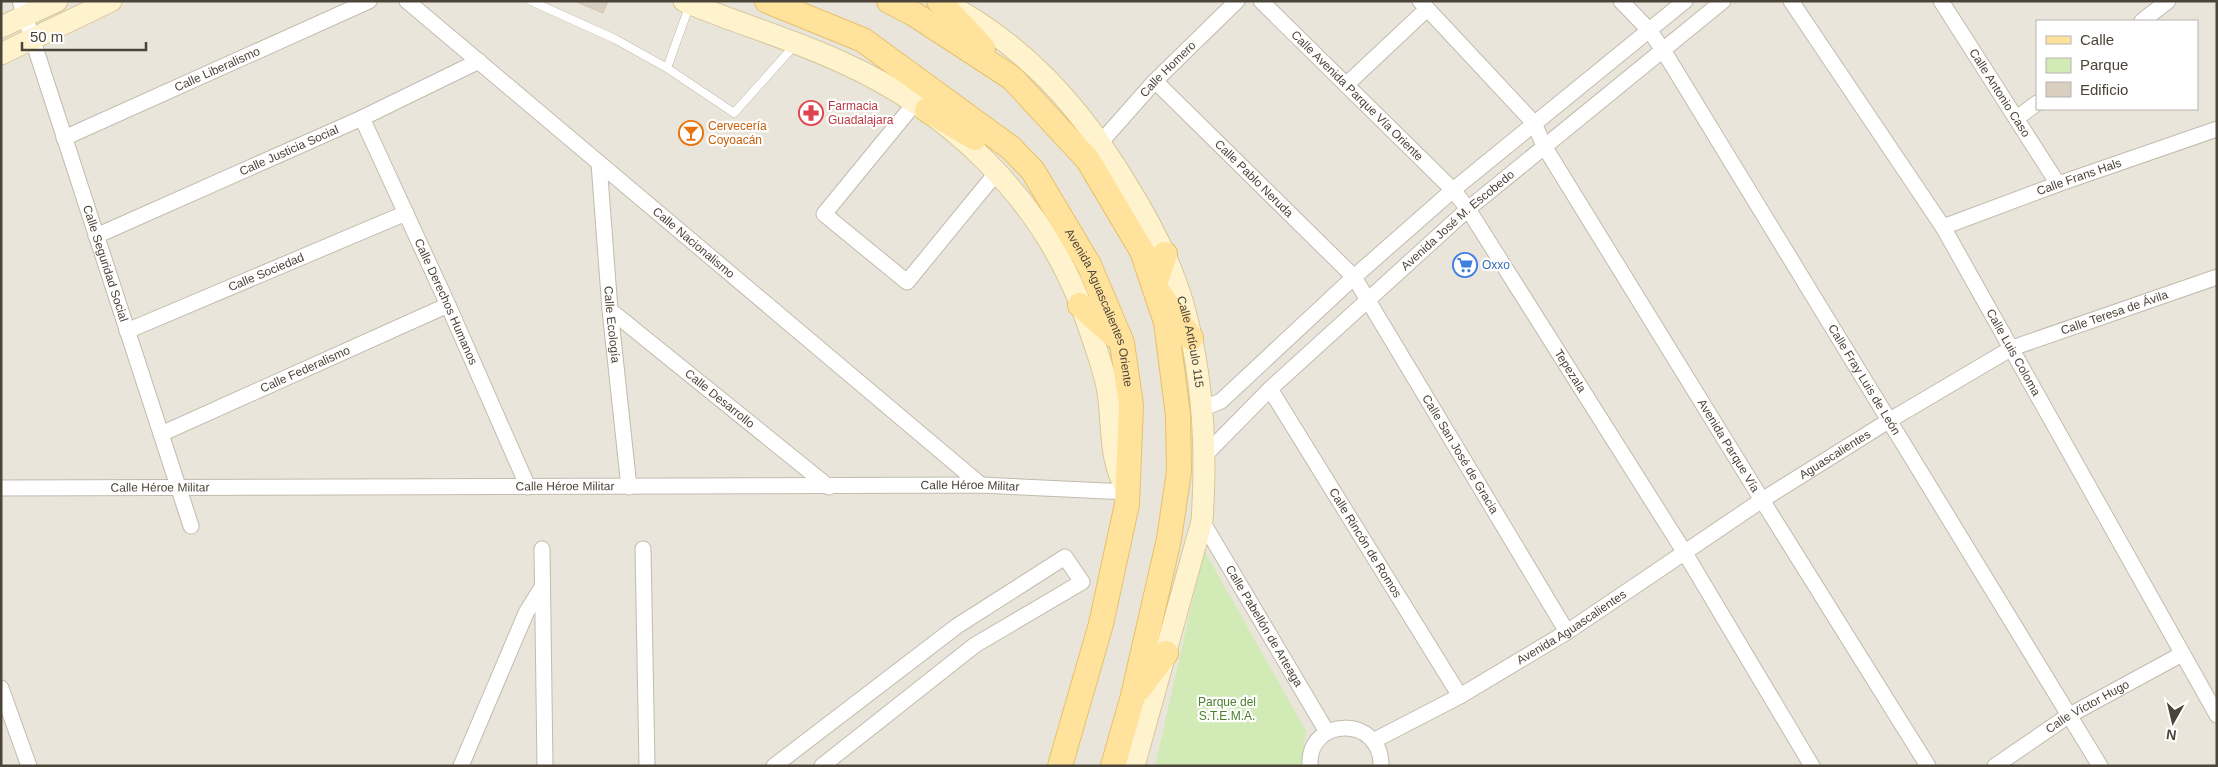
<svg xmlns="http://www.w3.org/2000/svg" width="2218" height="767" font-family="Helvetica,sans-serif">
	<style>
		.residential { fill: #eae5da; fill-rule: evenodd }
		.green { fill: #d2eab5 }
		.building { fill: #d8cfc1; stroke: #d3c7b4 }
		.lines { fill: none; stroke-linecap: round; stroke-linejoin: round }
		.lane-casing { stroke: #c2bbae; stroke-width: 9 }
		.street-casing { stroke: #c2bbae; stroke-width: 17 }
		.secondary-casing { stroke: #d6c79b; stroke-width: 23 }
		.primary-casing { stroke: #e6c16a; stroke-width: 26 }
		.lane { stroke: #fff; stroke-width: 8 }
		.street { stroke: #fff; stroke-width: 15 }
		.secondary { stroke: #fff3cd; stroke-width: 21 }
		.primary { stroke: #ffe39c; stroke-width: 24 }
		.labels { text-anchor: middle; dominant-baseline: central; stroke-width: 4.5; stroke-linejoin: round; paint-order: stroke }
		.street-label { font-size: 12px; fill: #4b4439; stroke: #fff }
		.health-label { font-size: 12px; fill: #be3a42; stroke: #fff; text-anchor: start }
		.food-label { font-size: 12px; fill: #c56008; stroke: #fff; text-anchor: start }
		.shop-label { font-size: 12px; fill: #366cbe; stroke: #fff; text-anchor: start }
		.park-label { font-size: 12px; fill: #4a7f2a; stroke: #fff }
	</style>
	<rect width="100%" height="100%" fill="#f6f3ec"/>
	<!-- residential -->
	<path class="residential" d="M1 1H2217V766H1ZM2037 21H2197V109H2037Z"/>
	<!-- green -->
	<path class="green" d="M1204 550 1306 731 1301 766H1155Z"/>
	<!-- building -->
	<path class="building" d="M574 1H608L603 13Z"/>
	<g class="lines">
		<defs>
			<path id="lane" d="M531 1 615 39 667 68 734 113 794 46
				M667 68 690 4"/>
			<g id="street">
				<path id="s1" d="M20 1 191 526"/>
				<path id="s2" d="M407 1 981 485"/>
				<path id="s3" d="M1261 1 1453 190 1468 209 1685 553 1812 766"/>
				<path id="s4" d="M1420 1 1534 123 1544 146 1762 500 1928 766"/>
				<path id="s5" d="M1621 1 1649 30 1663 50 2100 766"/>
				<path id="s6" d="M1791 1 1943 227 2217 715"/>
				<path id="s7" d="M1941 1 2058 184"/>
				<path d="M2142 21 2168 1"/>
				<path id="s8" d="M1155 81 1354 277 1567 632"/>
				<path d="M1346 85 1427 9"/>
				<path d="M915 103 824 214 907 282 997 172"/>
				<path id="s9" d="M362 118 448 305 528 487"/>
				<path d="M2017 118 2037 103"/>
				<path id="s10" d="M64 138 369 1"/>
				<path id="s11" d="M1101 142 1155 81 1237 1"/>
				<path id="s12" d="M599 163 610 310 629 487"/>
				<path id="s13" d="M1943 227 2058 184 2217 129"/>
				<path id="s14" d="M96 236 362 118 479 61"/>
				<path id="s15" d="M610 310 829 487"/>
				<path id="s16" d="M127 331 406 213"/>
				<path id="s17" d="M1270 389 1460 696"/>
				<path d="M1202 409 1221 401 1354 277 1453 190 1685 1"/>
				<path id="s18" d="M161 434 448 305"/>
				<path id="s19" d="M1205 455 1270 389 1468 209 1723 1"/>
				<path id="s20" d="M1 488 981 485 1128 492"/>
				<path id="s21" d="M1202 521 1327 732"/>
				<path d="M542 549 545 766"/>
				<path d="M643 549 647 766"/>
				<path d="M1 688 29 766"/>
				<path id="s22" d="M1373 741 1460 696 1567 632 1762 500 1890 420 2012 348 2217 277"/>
				<path d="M461 766 526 613 542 587"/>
				<path d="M774 766 957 626 1065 557 1082 582 975 645 822 766"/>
				<path d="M1310 766C1307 716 1382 715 1381 766"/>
				<path id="s23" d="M1995 766 2068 716 2182 654"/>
			</g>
			<g id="secondary">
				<path d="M684 1C735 23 789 38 839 61 948 109 1041 197 1083 311 1092 336 1101 360 1107 386 1114 424 1107 457 1128 492"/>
				<path id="s24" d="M942 1C1025 45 1079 105 1127 185 1151 223 1170 260 1183 304 1203 374 1207 449 1202 521L1134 766"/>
				<path d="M1 27 57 1"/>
				<path d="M1 54 111 1"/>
			</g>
			<g id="primary">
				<path id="s25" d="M767 1 863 40 1011 148 1033 171 1089 265 1122 343 1131 405 1127 504 1101 624 1060 766"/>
				<path d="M889 1 914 14 1012 78 1088 160 1142 251 1166 322 1178 415 1179 471 1169 539 1133 696 1113 766"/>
				<path d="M939 1 983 48"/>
				<path d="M927 110 975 138"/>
				<path d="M1165 254 1154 286 1191 338"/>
				<path d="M1080 305 1116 337"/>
				<path d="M1139 689 1166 653"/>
			</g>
		</defs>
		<!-- lane casing -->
		<use href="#lane" class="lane-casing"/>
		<!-- street casing -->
		<use href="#street" class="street-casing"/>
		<!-- secondary casing -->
		<use href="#secondary" class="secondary-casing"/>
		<!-- primary casing -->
		<use href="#primary" class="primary-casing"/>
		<!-- lane -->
		<use href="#lane" class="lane"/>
		<!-- street -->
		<use href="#street" class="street"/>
		<!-- secondary -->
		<use href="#secondary" class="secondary"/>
		<!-- primary -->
		<use href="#primary" class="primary"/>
	</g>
	<!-- icons -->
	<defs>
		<symbol id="pharmacy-ring" viewBox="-11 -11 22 22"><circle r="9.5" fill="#fff" stroke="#e0444e" stroke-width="1.5"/><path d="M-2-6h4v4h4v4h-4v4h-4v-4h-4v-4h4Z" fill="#e0444e"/></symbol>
		<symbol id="bar-ring" viewBox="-11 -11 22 22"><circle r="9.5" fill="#fff" stroke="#e8710a" stroke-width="1.5"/><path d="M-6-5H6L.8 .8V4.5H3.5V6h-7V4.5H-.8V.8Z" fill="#e8710a"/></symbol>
		<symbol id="supermarket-ring" viewBox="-11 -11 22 22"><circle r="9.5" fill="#fff" stroke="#3f7fe0" stroke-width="1.5"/><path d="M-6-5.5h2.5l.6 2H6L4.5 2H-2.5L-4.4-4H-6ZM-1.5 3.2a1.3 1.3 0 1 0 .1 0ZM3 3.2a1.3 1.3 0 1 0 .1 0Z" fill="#3f7fe0"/></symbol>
	</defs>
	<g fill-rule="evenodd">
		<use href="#pharmacy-ring" x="797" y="99" width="28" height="28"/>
		<use href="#bar-ring" x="677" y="119" width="28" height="28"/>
		<use href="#supermarket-ring" x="1451" y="251" width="28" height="28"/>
	</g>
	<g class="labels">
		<!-- street labels -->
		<g class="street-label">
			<text stroke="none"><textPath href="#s10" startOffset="168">Calle Liberalismo</textPath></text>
			<text stroke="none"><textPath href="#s11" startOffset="99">Calle Homero</textPath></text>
			<text stroke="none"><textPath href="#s7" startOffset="109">Calle Antonio Caso</textPath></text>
			<text stroke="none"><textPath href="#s3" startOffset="135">Calle Avenida Parque Vía Oriente</textPath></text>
			<text stroke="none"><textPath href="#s14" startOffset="211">Calle Justicia Social</textPath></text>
			<text stroke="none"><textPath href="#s13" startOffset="145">Calle Frans Hals</textPath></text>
			<text stroke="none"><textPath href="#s8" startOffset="139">Calle Pablo Neruda</textPath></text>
			<text stroke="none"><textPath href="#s19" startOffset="345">Avenida José M. Escobedo</textPath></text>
			<text stroke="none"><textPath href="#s2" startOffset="375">Calle Nacionalismo</textPath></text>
			<text stroke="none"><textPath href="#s1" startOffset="276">Calle Seguridad Social</textPath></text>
			<text stroke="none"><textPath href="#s16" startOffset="151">Calle Sociedad</textPath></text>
			<text stroke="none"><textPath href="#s9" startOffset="202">Calle Derechos Humanos</textPath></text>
			<text stroke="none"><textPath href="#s25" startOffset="472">Avenida Aguascalientes Oriente</textPath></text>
			<text stroke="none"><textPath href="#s22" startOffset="859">Calle Teresa de Ávila</textPath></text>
			<text stroke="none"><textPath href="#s12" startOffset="162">Calle Ecología</textPath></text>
			<text stroke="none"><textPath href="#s24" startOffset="435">Calle Artículo 115</textPath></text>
			<text stroke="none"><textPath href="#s6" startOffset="416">Calle Luis Coloma</textPath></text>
			<text stroke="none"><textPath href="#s18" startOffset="158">Calle Federalismo</textPath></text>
			<text stroke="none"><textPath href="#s3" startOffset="485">Tepezala</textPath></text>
			<text stroke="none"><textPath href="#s5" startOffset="451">Calle Fray Luis de León</textPath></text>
			<text stroke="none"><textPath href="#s15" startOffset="141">Calle Desarrollo</textPath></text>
			<text stroke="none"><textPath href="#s4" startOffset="544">Avenida Parque Vía</textPath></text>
			<text stroke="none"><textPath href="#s8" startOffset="486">Calle San José de Gracia</textPath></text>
			<text stroke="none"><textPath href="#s22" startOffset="544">Aguascalientes</textPath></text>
			<text stroke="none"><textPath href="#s20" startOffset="564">Calle Héroe Militar</textPath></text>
			<text stroke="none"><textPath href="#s20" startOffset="969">Calle Héroe Militar</textPath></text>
			<text stroke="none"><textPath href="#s20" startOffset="159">Calle Héroe Militar</textPath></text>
			<text stroke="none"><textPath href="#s17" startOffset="181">Calle Rincón de Romos</textPath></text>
			<text stroke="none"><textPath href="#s21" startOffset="122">Calle Pabellón de Arteaga</textPath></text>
			<text stroke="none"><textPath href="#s22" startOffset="229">Avenida Aguascalientes</textPath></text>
			<text stroke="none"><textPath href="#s23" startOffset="110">Calle Víctor Hugo</textPath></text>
		</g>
		<!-- health labels -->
		<g class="health-label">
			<text x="828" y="106">Farmacia<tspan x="828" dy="14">Guadalajara</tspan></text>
		</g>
		<!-- food labels -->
		<g class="food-label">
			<text x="708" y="126">Cervecería<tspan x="708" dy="14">Coyoacán</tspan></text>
		</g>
		<!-- shop labels -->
		<g class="shop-label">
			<text x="1482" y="265">Oxxo</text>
		</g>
		<!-- park labels -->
		<g class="park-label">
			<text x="1227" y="702">Parque del<tspan x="1227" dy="14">S.T.E.M.A.</tspan></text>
		</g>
	</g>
	<!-- border -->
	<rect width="2218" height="767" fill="none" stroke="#4b4439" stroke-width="5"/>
	<!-- legend -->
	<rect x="2036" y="20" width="162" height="90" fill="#ffffff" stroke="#b7b4b0"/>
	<rect x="2046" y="36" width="25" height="8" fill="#ffe39c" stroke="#b7b4b0"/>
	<text x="2080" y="45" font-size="15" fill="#4b4439">Calle</text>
	<rect x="2046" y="58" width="25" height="15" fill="#d2eab5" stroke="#b7b4b0"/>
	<text x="2080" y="70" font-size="15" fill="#4b4439">Parque</text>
	<rect x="2046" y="82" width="25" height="15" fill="#d8cfc1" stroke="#b7b4b0"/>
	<text x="2080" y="95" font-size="15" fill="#4b4439">Edificio</text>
	<!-- north arrow -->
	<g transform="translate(2173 722) rotate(188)" stroke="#ffffff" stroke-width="4" paint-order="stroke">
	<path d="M0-4L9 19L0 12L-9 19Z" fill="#4b4439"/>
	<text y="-8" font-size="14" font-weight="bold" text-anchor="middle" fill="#4b4439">N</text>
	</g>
	<!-- scale -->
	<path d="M22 42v8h124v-8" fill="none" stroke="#4b4439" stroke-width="2.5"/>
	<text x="30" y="42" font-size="15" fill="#4b4439" stroke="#ffffff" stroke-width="4" paint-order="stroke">50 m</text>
</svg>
